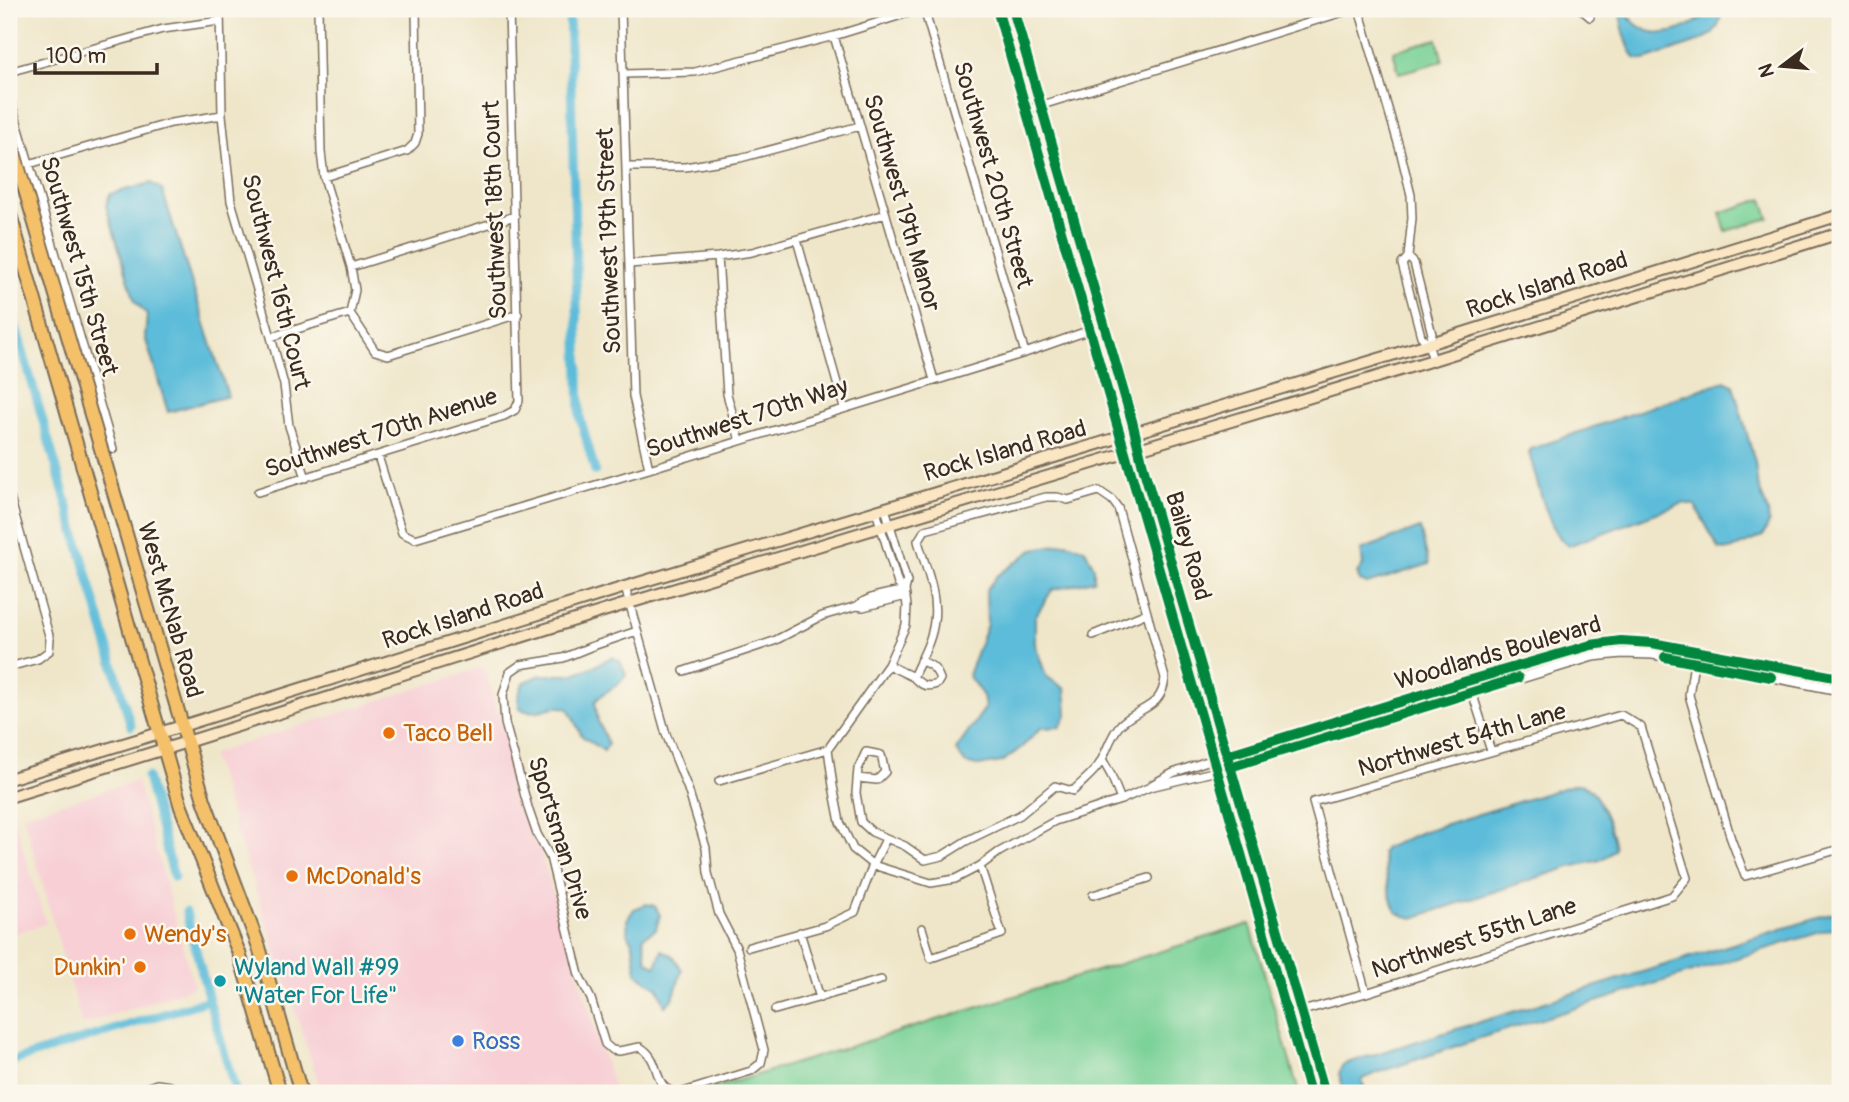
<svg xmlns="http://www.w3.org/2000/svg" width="1849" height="1102" font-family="Pangolin,sans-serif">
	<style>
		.built { fill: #f7cfd5 }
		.green { fill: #7bd298; stroke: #5b7e5b; stroke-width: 2 }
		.water { fill: #5bbcd9; stroke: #4b737c; stroke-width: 2 }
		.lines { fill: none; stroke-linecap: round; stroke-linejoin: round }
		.canal { stroke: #5bbcd9; stroke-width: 9 }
		.minor-casing { stroke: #7a6c5a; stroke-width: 10 }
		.tertiary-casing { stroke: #7a6c5a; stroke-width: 12 }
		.secondary-casing { stroke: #7a6c5a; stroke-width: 14 }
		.primary-casing { stroke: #7a6c5a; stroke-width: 16 }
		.minor { stroke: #fff; stroke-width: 7 }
		.tertiary { stroke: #fff; stroke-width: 9 }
		.secondary { stroke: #fbe6c4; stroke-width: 10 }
		.primary { stroke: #f4c16b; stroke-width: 12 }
		.cycleway-casing { stroke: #fbf7ec; stroke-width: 15 }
		.cycleway { stroke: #00873e; stroke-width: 10 }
		.food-dot { fill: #e8710a; stroke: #fbf7ec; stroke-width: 2.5 }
		.culture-dot { fill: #0f9aa8; stroke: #fbf7ec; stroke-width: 2.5 }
		.shop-dot { fill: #3f7fe0; stroke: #fbf7ec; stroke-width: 2.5 }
		.labels { text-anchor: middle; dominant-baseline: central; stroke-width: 5; stroke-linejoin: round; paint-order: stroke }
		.street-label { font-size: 24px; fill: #3b2a1e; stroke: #fbf7ec }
		.food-label { font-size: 24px; fill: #c56008; stroke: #fbf7ec; text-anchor: start }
		.culture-label { font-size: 24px; fill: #0d838f; stroke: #fbf7ec; text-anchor: start }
		.shop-label { font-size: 24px; fill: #366cbe; stroke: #fbf7ec; text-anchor: start }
	</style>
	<rect width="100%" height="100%" fill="#fbf7ec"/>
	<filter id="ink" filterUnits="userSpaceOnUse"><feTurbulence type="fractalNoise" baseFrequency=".0143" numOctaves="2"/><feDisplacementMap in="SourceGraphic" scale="14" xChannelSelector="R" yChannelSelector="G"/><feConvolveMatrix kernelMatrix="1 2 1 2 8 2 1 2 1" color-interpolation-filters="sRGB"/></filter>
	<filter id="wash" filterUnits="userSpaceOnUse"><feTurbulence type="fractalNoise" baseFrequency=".00686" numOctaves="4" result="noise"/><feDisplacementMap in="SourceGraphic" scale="28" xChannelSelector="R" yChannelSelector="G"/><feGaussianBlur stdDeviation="1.57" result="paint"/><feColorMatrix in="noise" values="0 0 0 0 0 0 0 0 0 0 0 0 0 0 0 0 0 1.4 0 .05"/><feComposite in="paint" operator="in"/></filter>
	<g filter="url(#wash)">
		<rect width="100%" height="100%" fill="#efe6c9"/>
		<!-- built -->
		<path class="built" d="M484 667 615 1093H322L211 754Z
			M137 781 194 987 82 1025 23 815Z
			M15 822 46 924 9 935V824Z"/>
		<!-- green -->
		<path class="green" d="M1437 39 1443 61 1399 73 1393 51Z
			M1763 199 1769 218 1726 231 1720 213Z
			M1250 924 1299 1093H698Z"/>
		<!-- water -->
		<path class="water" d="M1619 9H1624C1645 47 1687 34 1712 9H1723L1718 26 1713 34 1695 43 1645 60 1635 58C1624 41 1623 28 1619 9Z
			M151 183 162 190 228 396 168 412 145 337 147 315 135 301 106 206 110 194Z
			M1724 381 1733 385 1755 462 1757 482 1768 512 1769 523 1763 536 1730 550 1719 549 1695 505 1683 503 1568 546C1547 531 1537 479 1529 453L1531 449Z
			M1420 528 1429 564 1367 584 1360 581 1357 574 1363 565 1361 550Z
			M1067 543 1085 549 1094 567V580L1052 590 1035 617V644L1046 676 1065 689 1067 714 1060 727 1041 728 1022 747 1002 762 977 766 965 763 956 750 985 708 983 696 968 675 987 624 986 590 997 576 1034 549Z
			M612 657 620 661 626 675C618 688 604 690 595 702L598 721 608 744 604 751 582 736 568 708C549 703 539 717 520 709L518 698 523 683 541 675H571L595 666Z
			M1576 784C1582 784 1586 785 1591 790 1602 803 1613 832 1615 849L1610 854 1600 860 1570 867 1413 918C1408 916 1400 916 1396 911 1389 902 1385 866 1382 853L1385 848 1424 831Z
			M647 904 655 906 660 915 656 929 643 937 647 961 656 966 662 950 674 957 682 970 673 999 665 1006 658 988 637 974 633 944 628 935 627 920 634 909Z
			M1840 911V926L1480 1038 1374 1074 1364 1078 1362 1081 1366 1093H1345L1339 1074 1342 1066 1350 1062Z"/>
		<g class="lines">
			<!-- canal -->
			<path class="canal" d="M569 9 580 417 595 471
				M9 303 131 726
				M147 777 174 877
				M186 912 209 1000 236 1093
				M9 1062 209 1000"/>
		</g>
	</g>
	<g filter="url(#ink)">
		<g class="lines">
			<defs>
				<path id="minor" d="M220 9 222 115 231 201 271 337 284 385 289 426 306 478
					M318 9 321 152 324 177 351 267 355 290 350 313
					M621 9 633 396 649 469
					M924 9 1025 353
					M1359 9 1400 150 1411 195 1412 218 1408 257 1402 264 1421 336 1428 344 1433 360
					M1581 9 1590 17
					M834 36 934 380
					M624 74 695 72 834 36 921 9
					M9 75 16 70 163 29 220 21
					M9 95 113 449
					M1026 110 1353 9
					M29 164 171 123 222 115
					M627 167H685L740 158 860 126
					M324 177 407 151 415 143 418 134 416 9
					M797 240 844 408
					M718 257 727 394 740 441
					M1408 257 1414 263 1432 334 1428 344
					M629 264 718 257 752 252 886 214
					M351 267 515 216
					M350 313 375 351 388 355 518 314
					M271 337 350 313
					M378 456 402 533 415 539 649 469 1025 353 1090 330
					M258 492 504 416 515 410 519 401 509 9
					M9 494 50 639 49 651 38 659 9 667
					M885 508 907 582 905 590 907 606 906 625 888 665 828 749 833 786 840 822 853 849 873 865 931 883 955 879 980 866 999 852 1055 821 1121 800 1150 787 1217 771
					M876 511 898 584 905 590
					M625 587 666 734 688 789 706 848 708 873 719 914 737 949 764 1050 761 1063 751 1071 680 1093
					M857 606 863 607 906 596
					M637 631 590 647 563 658 520 665 510 672 503 695 505 723 529 811 537 834 550 857 579 975 591 999 605 1044 612 1050 619 1051 640 1047C664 1061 650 1089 678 1093
					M1093 635 1147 613
					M1696 650 1689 695 1731 839 1745 876 1840 849
					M888 665 913 677
					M684 671 774 641 822 616 857 606C869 595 890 594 905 590
					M1468 680 1491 751
					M1102 759 1111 775 1121 800
					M857 778 877 780 885 772 881 755 866 752 858 769 856 793 861 822 872 832 905 846 925 860 942 856 966 841 1020 815 1055 786 1073 791C1082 782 1094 773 1100 763 1107 751 1111 734 1121 724 1140 706 1162 709 1165 678L1118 508 1112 500 1099 491 1068 500 1057 497H1046L925 530 918 541C925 566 938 594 934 621 932 641 921 659 913 677 921 685 926 688 937 684L940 679C936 668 931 664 920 661
					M719 781 828 749
					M1153 784 1173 773 1213 759
					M1093 895 1149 878
					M922 928 931 958 1002 934 980 866
					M800 932 820 998
					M749 947 825 926 855 912 873 865 886 839
					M775 1010 881 980
					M1288 1015 1366 993 1672 896 1687 878 1641 727 1621 715 1313 802 1366 993
					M130 1093 157 1084 170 1086 176 1093"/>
				<path id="tertiary" d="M997 9 1310 1093
					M1013 9 1132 421 1144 470 1325 1093
					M1213 759 1467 681 1591 645 1621 641 1652 643 1840 678
					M1217 771 1593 656 1622 653 1653 654 1840 690"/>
				<path id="secondary" d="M9 779 182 726 625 587 1428 344 1840 215
					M9 797 187 742 629 603 1433 360 1840 233"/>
				<path id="primary" d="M9 135 204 800 259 947 301 1093
					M9 211 181 807 239 953 280 1093"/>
			</defs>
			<!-- minor casing -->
			<use href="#minor" class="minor-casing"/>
			<!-- tertiary casing -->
			<use href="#tertiary" class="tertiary-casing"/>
			<!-- secondary casing -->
			<use href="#secondary" class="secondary-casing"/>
			<!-- primary casing -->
			<use href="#primary" class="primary-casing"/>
			<!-- minor -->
			<use href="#minor" class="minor"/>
			<!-- tertiary -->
			<use href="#tertiary" class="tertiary"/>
			<!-- secondary -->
			<use href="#secondary" class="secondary"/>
			<!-- primary -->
			<use href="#primary" class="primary"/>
			<defs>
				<path id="cycleway" d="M997 9 1310 1093
					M1013 9 1132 421 1144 470 1325 1093
					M1665 657 1771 677
					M1227 755 1467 681 1591 645 1621 641 1652 643 1840 678
					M1230 767 1518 678"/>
			</defs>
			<!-- cycleway casing -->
			<use href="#cycleway" class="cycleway-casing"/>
			<!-- cycleway -->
			<use href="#cycleway" class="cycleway"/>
		</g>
	</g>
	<!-- markers -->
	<g class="food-dot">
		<circle cx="389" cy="733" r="7"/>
		<circle cx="292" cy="876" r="7"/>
		<circle cx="130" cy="934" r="7"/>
		<circle cx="140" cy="967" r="7"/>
	</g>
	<circle class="culture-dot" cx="220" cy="981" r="7"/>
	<circle class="shop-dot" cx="458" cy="1041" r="7"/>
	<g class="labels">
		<!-- street labels -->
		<g class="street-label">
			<text transform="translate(993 175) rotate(74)">Southwest 20th Street</text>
			<text transform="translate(902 203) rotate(74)">Southwest 19th Manor</text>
			<text transform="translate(495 210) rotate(-92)">Southwest 18th Court</text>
			<text transform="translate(609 241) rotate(-92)">Southwest 19th Street</text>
			<text transform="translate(79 266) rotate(74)">Southwest 15th Street</text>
			<text transform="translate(276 282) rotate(76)">Southwest 16th Court</text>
			<text transform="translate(1547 285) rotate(-18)">Rock Island Road</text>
			<text transform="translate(747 418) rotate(-18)">Southwest 70th Way</text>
			<text transform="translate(381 433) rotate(-18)">Southwest 70th Avenue</text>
			<text transform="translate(1005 451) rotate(-16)">Rock Island Road</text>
			<text transform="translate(1188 546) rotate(74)">Bailey Road</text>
			<text transform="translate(170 610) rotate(74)">West McNab Road</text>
			<text transform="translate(463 616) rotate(-18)">Rock Island Road</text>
			<text transform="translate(1498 653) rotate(-16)">Woodlands Boulevard</text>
			<text transform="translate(1462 740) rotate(-16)">Northwest 54th Lane</text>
			<text transform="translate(560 838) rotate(73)">Sportsman Drive</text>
			<text transform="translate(1474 938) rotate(-18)">Northwest 55th Lane</text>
		</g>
		<!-- food labels -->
		<g class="food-label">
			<text x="403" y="733">Taco Bell</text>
			<text x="306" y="876">McDonald's</text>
			<text x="144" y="934">Wendy's</text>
			<text x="126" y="967" text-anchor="end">Dunkin'</text>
		</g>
		<!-- culture labels -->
		<g class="culture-label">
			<text x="234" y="967">Wyland Wall #99<tspan x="234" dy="28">"Water For Life"</tspan></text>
		</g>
		<!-- shop labels -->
		<g class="shop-label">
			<text x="472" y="1041">Ross</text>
		</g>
	</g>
	<!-- margin -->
	<rect width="1849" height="1102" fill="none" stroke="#fbf7ec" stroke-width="35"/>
	<!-- north arrow -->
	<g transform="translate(1782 66) rotate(254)" stroke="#fbf7ec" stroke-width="5" paint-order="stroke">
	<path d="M0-5L12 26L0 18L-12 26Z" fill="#3b2a1e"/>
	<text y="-10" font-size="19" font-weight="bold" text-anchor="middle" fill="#3b2a1e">N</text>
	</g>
	<!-- scale -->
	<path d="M35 63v10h122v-10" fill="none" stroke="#3b2a1e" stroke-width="3.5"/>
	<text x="46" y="63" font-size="21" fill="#3b2a1e" stroke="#fbf7ec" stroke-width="5" paint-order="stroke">100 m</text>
</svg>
